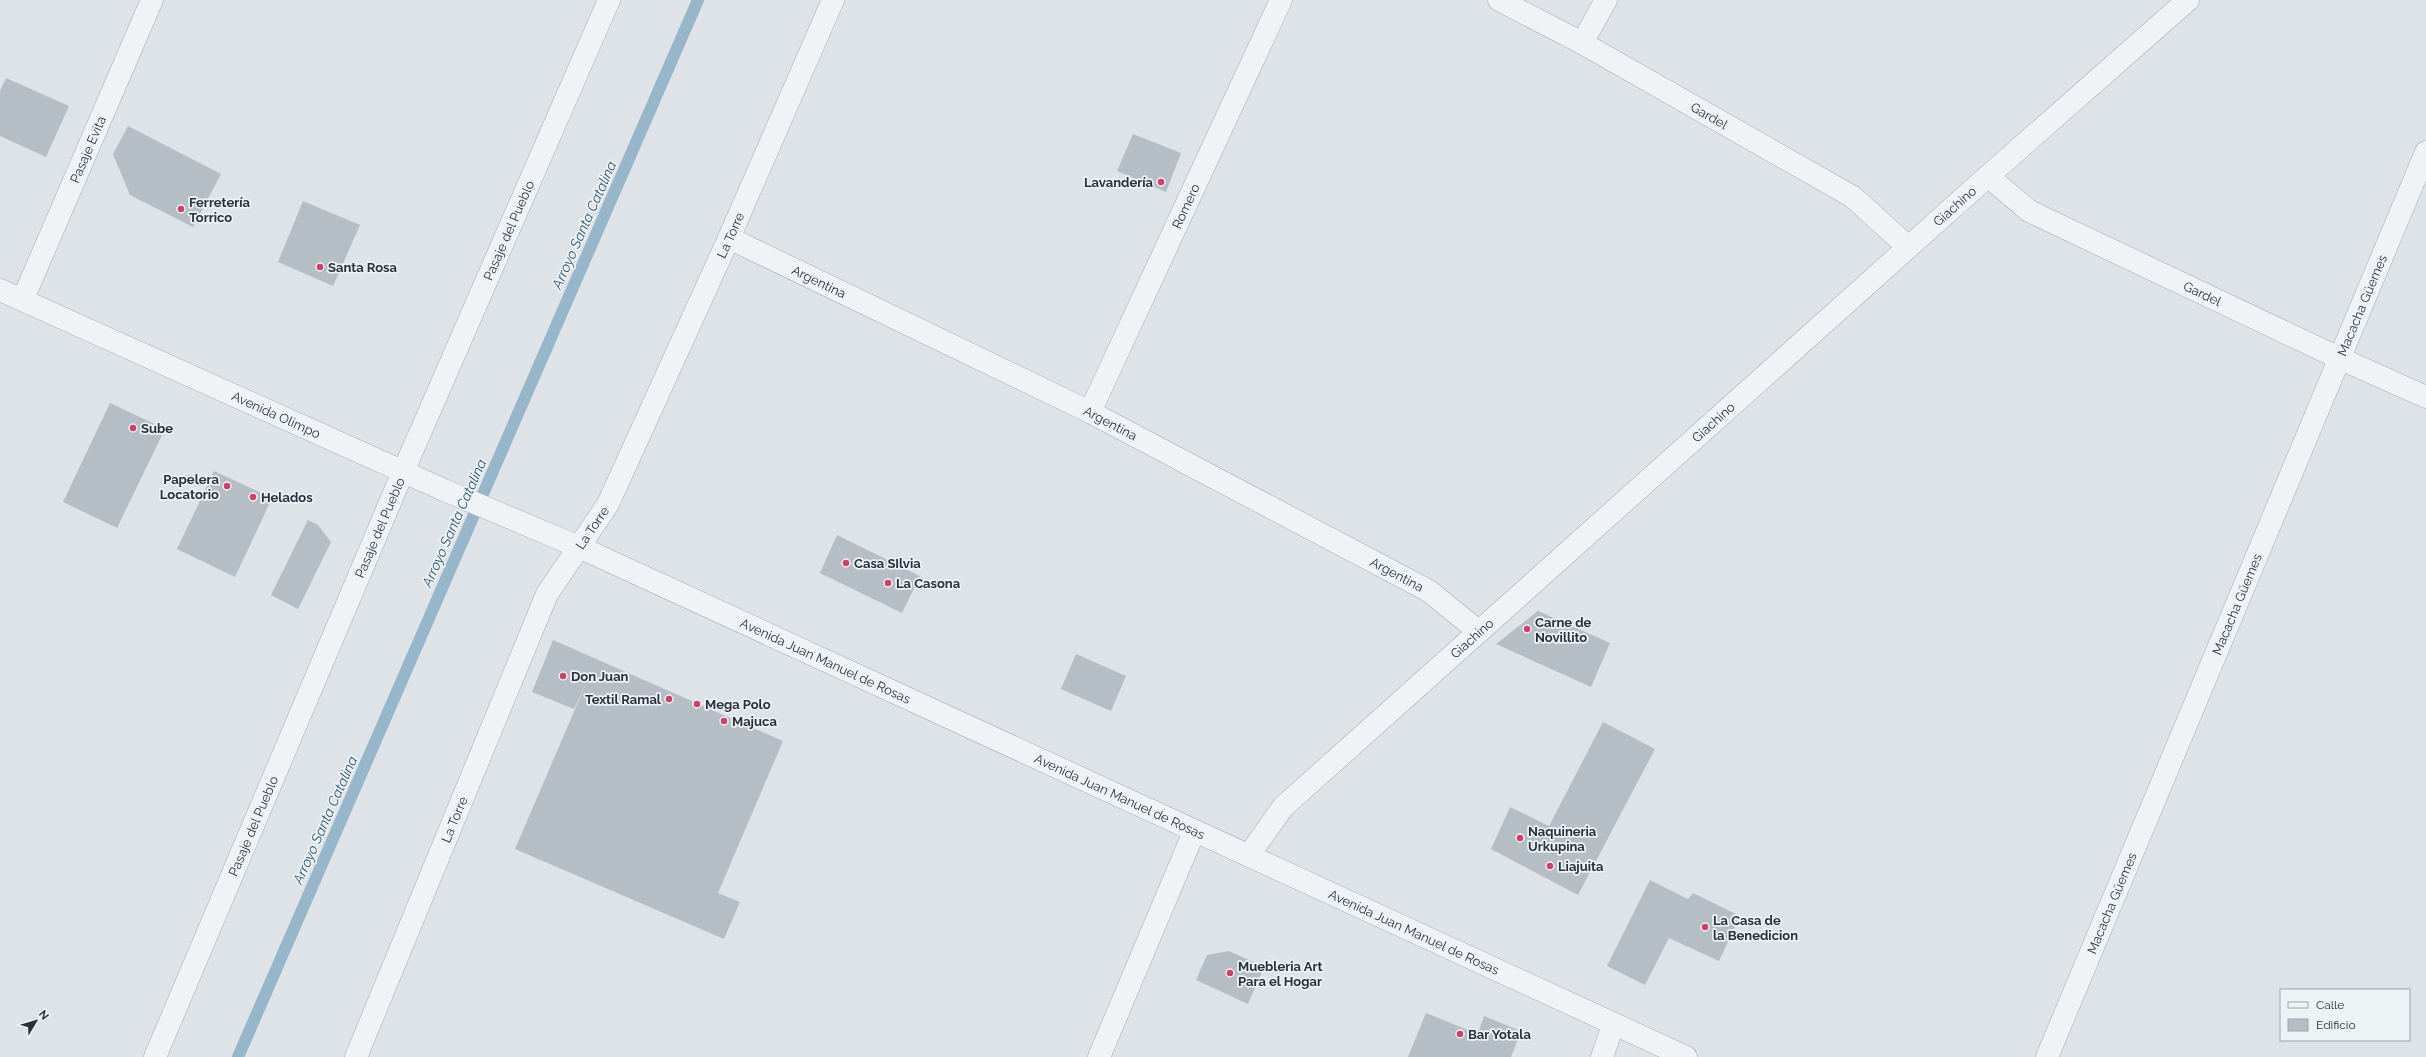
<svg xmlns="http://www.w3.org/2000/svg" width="2426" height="1057" font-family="Raleway,sans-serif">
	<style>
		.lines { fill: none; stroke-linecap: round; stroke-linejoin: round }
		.stream { stroke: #97b6c9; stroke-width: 12 }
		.building { fill: #b5bdc5 }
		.minor-casing { stroke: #a3aab2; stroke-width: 23 }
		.tertiary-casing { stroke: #a3aab2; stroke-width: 23 }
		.minor { stroke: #f0f3f6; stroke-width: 22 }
		.tertiary { stroke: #f0f3f6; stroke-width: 22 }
		.poi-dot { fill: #d13f67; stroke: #edf2f5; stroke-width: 1.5 }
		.labels { text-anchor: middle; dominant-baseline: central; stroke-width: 3.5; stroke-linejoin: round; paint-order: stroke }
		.street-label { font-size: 13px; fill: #27323f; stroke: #edf2f5 }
		.poi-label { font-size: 13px; font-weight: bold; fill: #27323f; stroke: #edf2f5; text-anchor: start }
		.water-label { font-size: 14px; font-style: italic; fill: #305773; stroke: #edf2f5 }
	</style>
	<rect width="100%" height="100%" fill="#dee3e8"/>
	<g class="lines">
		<!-- stream -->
		<path class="stream" d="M238 1057 698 0"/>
	</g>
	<!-- building -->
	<path class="building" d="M6 78 69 106 46 157 0 136V91Z
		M128 126 221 174 193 227 130 195 113 154Z
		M1133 134 1181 153 1166 192 1117 171Z
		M303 201 360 225 333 286 278 262Z
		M110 403 165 429 117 528 63 502Z
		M214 471 272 498 235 577 177 549Z
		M308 520 318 525 331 542 298 609 271 595Z
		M837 535 920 576 902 613 820 573Z
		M1538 611 1610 643 1591 687 1496 644Z
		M553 640 783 741 718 893 740 902 724 939 515 849 588 679 574 709 532 692Z
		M1076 654 1126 676 1111 711 1061 689Z
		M1603 722 1655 749 1578 895 1491 849 1510 807 1549 826Z
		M1650 880 1688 899 1693 893 1740 916 1719 961 1669 938 1645 985 1607 966Z
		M1229 951 1264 967 1248 1004 1196 980 1207 955Z
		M1426 1013 1478 1034 1484 1016 1521 1031 1511 1057H1408Z"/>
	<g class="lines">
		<defs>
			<g id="minor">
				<path id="s1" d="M1499 0 1582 43 1853 197 1908 247"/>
				<path d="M1582 43 1606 0"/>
				<path id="s2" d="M1988 176 2029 211 2339 358 2426 397"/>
				<path id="s3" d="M729 238 1090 412 1429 591 1478 631"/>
				<path id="s4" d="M23 299 152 0"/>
				<path id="s5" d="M1090 412 1281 0"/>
				<path id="s6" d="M1249 855 1283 807 1988 176 2188 0"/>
				<path id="s7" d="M155 1057 403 472 609 0"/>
				<path id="s8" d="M356 1057 547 594 608 504 729 238 833 0"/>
				<path d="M1602 1057 1613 1025"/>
				<path id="s9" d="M2047 1057 2426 152"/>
			</g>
			<g id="tertiary">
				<path id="s10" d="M0 290 444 490 579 547 1686 1057"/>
				<path d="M1099 1057 1194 832"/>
			</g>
		</defs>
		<!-- minor casing -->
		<use href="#minor" class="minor-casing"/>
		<!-- tertiary casing -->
		<use href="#tertiary" class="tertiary-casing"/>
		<!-- minor -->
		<use href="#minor" class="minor"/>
		<!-- tertiary -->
		<use href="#tertiary" class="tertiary"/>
	</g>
	<!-- markers -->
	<g class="poi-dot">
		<circle cx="1161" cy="182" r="4"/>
		<circle cx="181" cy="209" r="4"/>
		<circle cx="320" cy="267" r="4"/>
		<circle cx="133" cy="428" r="4"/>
		<circle cx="227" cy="486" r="4"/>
		<circle cx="253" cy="497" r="4"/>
		<circle cx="846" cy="563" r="4"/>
		<circle cx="888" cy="583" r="4"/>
		<circle cx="1527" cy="629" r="4"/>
		<circle cx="563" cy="676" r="4"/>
		<circle cx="669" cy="699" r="4"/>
		<circle cx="697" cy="704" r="4"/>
		<circle cx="724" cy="721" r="4"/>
		<circle cx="1520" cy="838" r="4"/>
		<circle cx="1550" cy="866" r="4"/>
		<circle cx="1705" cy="927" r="4"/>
		<circle cx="1230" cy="973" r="4"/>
		<circle cx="1460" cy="1034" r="4"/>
	</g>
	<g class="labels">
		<!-- street labels -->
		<g class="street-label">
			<text stroke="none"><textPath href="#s1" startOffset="240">Gardel</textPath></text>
			<text stroke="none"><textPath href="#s4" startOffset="163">Pasaje Evita</textPath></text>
			<text stroke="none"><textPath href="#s5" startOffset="227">Romero</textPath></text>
			<text stroke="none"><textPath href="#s6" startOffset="960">Giachino</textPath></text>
			<text stroke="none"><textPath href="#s7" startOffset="899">Pasaje del Pueblo</textPath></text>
			<text stroke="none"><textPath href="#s8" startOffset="905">La Torre</textPath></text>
			<text stroke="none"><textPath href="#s3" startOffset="100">Argentina</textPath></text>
			<text stroke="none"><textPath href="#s2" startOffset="246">Gardel</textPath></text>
			<text stroke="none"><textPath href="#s9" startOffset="815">Macacha Güemes</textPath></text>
			<text stroke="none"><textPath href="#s10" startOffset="303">Avenida Olimpo</textPath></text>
			<text stroke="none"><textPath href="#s6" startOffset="636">Giachino</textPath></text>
			<text stroke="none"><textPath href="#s3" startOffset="424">Argentina</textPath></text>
			<text stroke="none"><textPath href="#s7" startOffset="575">Pasaje del Pueblo</textPath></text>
			<text stroke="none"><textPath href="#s8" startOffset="581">La Torre</textPath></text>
			<text stroke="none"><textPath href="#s3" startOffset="748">Argentina</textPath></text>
			<text stroke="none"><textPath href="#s9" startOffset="491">Macacha Güemes</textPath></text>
			<text stroke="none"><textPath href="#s6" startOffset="312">Giachino</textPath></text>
			<text stroke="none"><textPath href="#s10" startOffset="905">Avenida Juan Manuel de Rosas</textPath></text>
			<text stroke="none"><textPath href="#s10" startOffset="1229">Avenida Juan Manuel de Rosas</textPath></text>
			<text stroke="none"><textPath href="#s8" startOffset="257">La Torre</textPath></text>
			<text stroke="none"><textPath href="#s7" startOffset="251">Pasaje del Pueblo</textPath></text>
			<text stroke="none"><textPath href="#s9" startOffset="167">Macacha Güemes</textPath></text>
			<text stroke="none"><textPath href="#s10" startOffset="1553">Avenida Juan Manuel de Rosas</textPath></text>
		</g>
		<!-- poi labels -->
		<g class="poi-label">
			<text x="1153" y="182" text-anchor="end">Lavandería</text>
			<text x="189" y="202">Ferretería<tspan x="189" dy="15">Torrico</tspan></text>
			<text x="328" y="267">Santa Rosa</text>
			<text x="141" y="428">Sube</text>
			<text x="219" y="479" text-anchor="end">Papelera<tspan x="219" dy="15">Locatorio</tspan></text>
			<text x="261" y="497">Helados</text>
			<text x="854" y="563">Casa SIlvia</text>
			<text x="896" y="583">La Casona</text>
			<text x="1535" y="622">Carne de<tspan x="1535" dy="15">Novillito</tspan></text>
			<text x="571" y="676">Don Juan</text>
			<text x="661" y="699" text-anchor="end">Textil Ramal</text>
			<text x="705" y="704">Mega Polo</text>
			<text x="732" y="721">Majuca</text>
			<text x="1528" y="831">Naquineria<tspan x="1528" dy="15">Urkupina</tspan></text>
			<text x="1558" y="866">Liajuita</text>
			<text x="1713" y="920">La Casa de<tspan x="1713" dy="15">la Benedicion</tspan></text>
			<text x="1238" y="966">Muebleria Art<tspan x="1238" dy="15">Para el Hogar</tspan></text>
			<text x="1468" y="1034">Bar Yotala</text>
		</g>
		<!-- water labels -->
		<g class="water-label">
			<text transform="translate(584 225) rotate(-66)">Arroyo Santa Catalina</text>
			<text transform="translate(454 523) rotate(-66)">Arroyo Santa Catalina</text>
			<text transform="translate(325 820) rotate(-66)">Arroyo Santa Catalina</text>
		</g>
	</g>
	<!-- legend -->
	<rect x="2280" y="989" width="130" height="52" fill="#edf2f5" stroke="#9ea5ac"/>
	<rect x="2288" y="1002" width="20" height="6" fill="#f0f3f6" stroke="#9ea5ac"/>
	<text x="2316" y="1009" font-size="12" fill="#27323f">Calle</text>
	<rect x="2288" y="1019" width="20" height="12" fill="#b5bdc5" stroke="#9ea5ac"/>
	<text x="2316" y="1029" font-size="12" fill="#27323f">Edificio</text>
	<!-- north arrow -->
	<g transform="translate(36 1021) rotate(52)" stroke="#edf2f5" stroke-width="3" paint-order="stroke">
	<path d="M0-3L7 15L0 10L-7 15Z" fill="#27323f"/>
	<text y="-6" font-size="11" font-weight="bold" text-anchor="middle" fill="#27323f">N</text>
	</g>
</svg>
